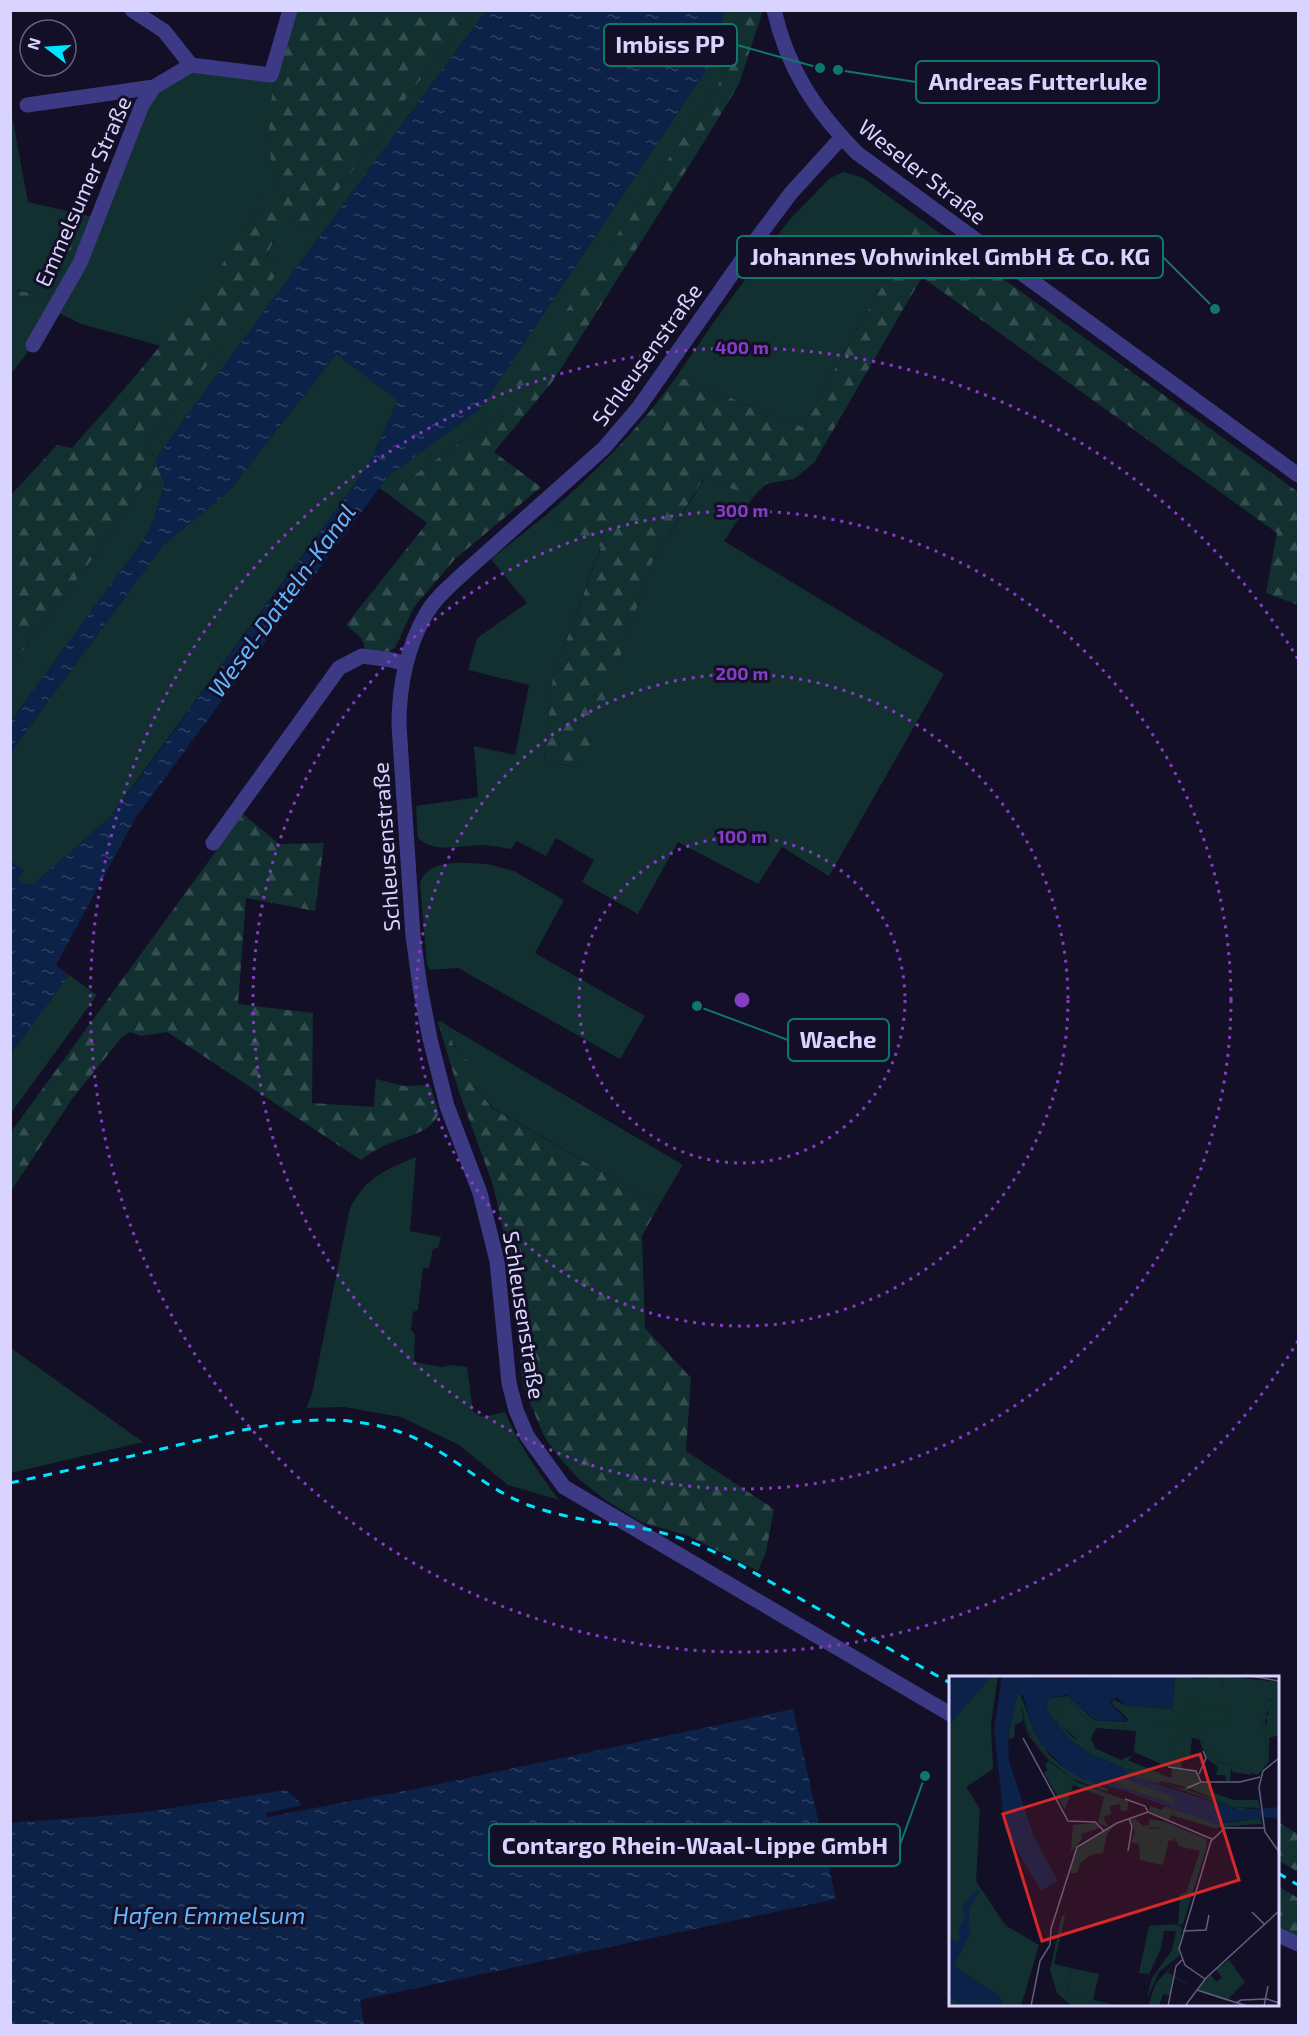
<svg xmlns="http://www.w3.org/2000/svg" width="1309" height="2036" font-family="'Exo 2',sans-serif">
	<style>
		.grass { fill: #12302f }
		.forest { fill: url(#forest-firs) }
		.water { fill: url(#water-ripples) }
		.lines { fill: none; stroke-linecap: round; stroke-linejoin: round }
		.minor { stroke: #3d3a85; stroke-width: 15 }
		.rail { stroke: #00e5ff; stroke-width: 3; stroke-dasharray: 9 8; stroke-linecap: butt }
		.ring { fill: none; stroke: #843dc5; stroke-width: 3; stroke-dasharray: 3 6 }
		.labels { text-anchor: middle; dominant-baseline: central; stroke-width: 6; stroke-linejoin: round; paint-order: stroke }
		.street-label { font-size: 22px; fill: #d9d4ff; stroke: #130f26 }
		.water-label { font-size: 24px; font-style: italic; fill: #62b6ff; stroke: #130f26 }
		.inset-road { fill: none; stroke: #625e7d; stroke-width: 1.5 }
		.view { fill: #d62828; fill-opacity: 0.15; stroke: #d62828; stroke-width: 3 }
		.inset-edge { fill: none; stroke: #d9d4ff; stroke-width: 3 }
		.centre { fill: #843dc5; stroke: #130f26; stroke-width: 3 }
		.ring-label { font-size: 18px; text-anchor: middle; font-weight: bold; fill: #843dc5; stroke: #130f26; stroke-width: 6; stroke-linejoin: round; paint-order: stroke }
		.leader { fill: none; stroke: #0f766e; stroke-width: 2 }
		.callout-dot { fill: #0f766e; stroke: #130f26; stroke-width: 2 }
		.callout { fill: #130f26; stroke: #0f766e; stroke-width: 2 }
		.callout-label { font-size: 24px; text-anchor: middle; font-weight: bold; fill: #d9d4ff }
	</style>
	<defs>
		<pattern id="forest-firs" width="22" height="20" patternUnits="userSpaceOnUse" patternTransform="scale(1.5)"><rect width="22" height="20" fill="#12302f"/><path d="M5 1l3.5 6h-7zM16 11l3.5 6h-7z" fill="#344d4e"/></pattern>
		<pattern id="water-ripples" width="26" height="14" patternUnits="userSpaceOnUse" patternTransform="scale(1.5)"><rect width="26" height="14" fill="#0c2248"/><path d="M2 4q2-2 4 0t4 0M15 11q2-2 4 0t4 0" fill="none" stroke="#2f4163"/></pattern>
	</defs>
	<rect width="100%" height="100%" fill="#130f26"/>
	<!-- grass -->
	<path class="grass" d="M471 11H486L156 458 145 447 281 267 267 255 274 241 263 197C238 252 197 299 161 346L81 324 59 313 155 93 194 70 274 81 269 134 271 161 276 187 288 218 307 232Z
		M724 11H743L731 59 718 85 512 393 494 418 388 494 379 488 388 476 480 409 708 67 716 50Z
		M11 110 28 202 93 217 75 260 33 345 11 374V301L30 304 46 300 71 255 65 241C58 258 50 283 34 293L11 289Z
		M844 172 863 178 920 219 802 427 677 376 718 316 790 219 830 178Z
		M336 354 398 400 368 466 110 817 33 885 23 883 17 879 24 871 11 861 10 758 16 745 164 544 229 491Z
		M705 478 753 497 724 541 944 674 829 876 782 847 758 884 678 842 638 914 582 882 594 860 556 838 546 856 517 841 511 849C502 848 492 845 483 845 462 845 434 854 418 838L416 806 478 797 474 746 515 755 529 685 468 670 477 638 527 603 491 559 546 515 601 546 553 676 544 761 581 768 653 560Z
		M149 481 165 483 151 527 139 546 11 721V663L24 649 96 554 144 484Z
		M487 864 514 871 564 900 535 953 645 1016 620 1059 458 968 430 970 427 965 420 884C427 857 464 863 487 864Z
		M69 975 97 995 11 1113V1053Z
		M448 1026 683 1165 659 1205 493 1108 474 1085 455 1046 453 1045Z
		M416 1157 410 1231 441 1237 438 1248 433 1249 429 1268H423L418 1310 413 1312 411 1330 415 1334 414 1362 442 1367 450 1365 467 1367 473 1412 482 1417 505 1412C519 1445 538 1472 559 1500L508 1485 459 1445 401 1417 344 1407 306 1408 312 1394 350 1208C366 1177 385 1170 416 1157Z
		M11 1348 143 1442 11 1473Z"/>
	<!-- forest -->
	<path class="forest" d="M389 10 395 12 396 10 471 11 307 232C301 228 293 223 288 218 280 209 277 191 274 179 261 113 276 72 295 11Z
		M743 11H762V13L739 84 699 150 553 381 494 452 541 487 455 559 414 607 395 648 388 652 366 650 361 638 346 625 427 523 388 494 494 418 718 85 731 59Z
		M267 195C284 213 277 236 267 255L282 267 145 447 156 458 158 469 165 483 149 481 144 484 96 554 24 649 11 663V495L57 445 72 448C116 399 159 350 198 297 222 265 246 234 263 197Z
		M920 219 1298 492V605L1266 593 1277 533 922 277 814 463 794 479 766 484 753 497 704 478 653 560 582 768 544 761 553 676 601 547 546 515C595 473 639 429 677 376L802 427Z
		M72 238 71 255 46 300 30 304 11 301V289C17 290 29 294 35 292 47 288 60 252 65 241Z
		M243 814 279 844 324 843 315 911 246 898 238 1004 313 1013 312 1103 374 1107 376 1079 404 1086 430 1085 439 1113C431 1133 409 1135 391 1143 380 1147 370 1153 361 1160L167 1032 141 1036 130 1032 122 1037 72 1099 11 1191V1132Z
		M441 1021 448 1026 453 1045 467 1060 474 1085 492 1108 659 1205 642 1236 645 1328 691 1378 686 1451 774 1509 766 1552 758 1571 689 1536 641 1522 604 1499 579 1479 558 1456 544 1436 523 1386 510 1261 500 1215 492 1182 459 1092 438 1022Z
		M1278 1822 1298 1834V1872L1278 1860Z
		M1278 1886 1298 1898V1939L1278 1930Z"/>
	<!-- water -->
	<path class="water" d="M486 11H724L716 50 708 67 480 409 388 476 136 817 56 965 69 975 11 1053V861L24 871 18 879 23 883 33 885 110 817 127 795 368 466 398 400 336 354 229 491 164 544 16 745 11 758V721L139 546 151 527 165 483 158 469 156 458Z
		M793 1709 836 1899 360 2000 364 2025H11V1823L138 1813 286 1790 303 1805 266 1813 267 1817 420 1788Z"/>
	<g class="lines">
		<!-- minor -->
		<path class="minor" d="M132 10 164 31 191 65
			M774 10C788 70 815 110 857 153L1298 475
			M27 105 154 87
			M842 137 791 193 758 237 639 407 604 448 467 570C452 584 436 597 426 614 406 649 399 686 399 725L413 936 420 987 430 1039 447 1106 480 1193 497 1261 509 1383 516 1410 527 1436 564 1487 950 1714
			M33 345 80 263 142 105 154 87 191 65 271 75 290 10
			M213 843 339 668 362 656 392 660 405 664
			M1278 1935 1298 1944"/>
		<!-- rail -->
		<path class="rail" d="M10 1483C65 1471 120 1459 174 1446 250 1429 320 1406 397 1431 447 1447 482 1489 531 1506 551 1513 572 1518 593 1521 619 1526 647 1527 673 1536 694 1542 715 1552 735 1562L950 1683
			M1278 1873 1298 1885"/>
	</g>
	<!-- distance rings -->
	<g class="ring">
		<circle cx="742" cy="1000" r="163"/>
		<circle cx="742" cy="1000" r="326"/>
		<circle cx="742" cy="1000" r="489"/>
		<path d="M1298 1341A652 652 0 1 1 1298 659"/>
	</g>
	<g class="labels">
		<!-- street labels -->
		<g class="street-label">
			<text transform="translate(923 171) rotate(38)">Weseler Straße</text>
			<text transform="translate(82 191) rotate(-66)">Emmelsumer Straße</text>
			<text transform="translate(646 354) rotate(-54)">Schleusenstraße</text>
			<text transform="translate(385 847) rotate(-94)">Schleusenstraße</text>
			<text transform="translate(525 1315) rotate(81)">Schleusenstraße</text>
		</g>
		<!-- water labels -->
		<g class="water-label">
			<text transform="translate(281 600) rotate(-54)">Wesel-Datteln-Kanal</text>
			<text x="209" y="1914">Hafen Emmelsum</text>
		</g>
	</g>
	<!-- overview -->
	<g transform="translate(949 1676)">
		<rect width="330" height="330" fill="#130f26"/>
		<path d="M226 0H257L238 4 271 0 275 10 272 0 330 6V23H320L312 38 320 85 309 99 269 85 250 63 243 62 241 82 232 86 233 94 247 95 251 106 238 114 285 131 311 134H289L211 106 233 113 240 109 222 103 223 93 185 76 187 55 147 52 120 25 106 30 112 31 107 44 123 61 175 86 179 95 183 93 209 108 180 99 173 91 141 78 120 63 97 34 100 22 119 20 145 44 177 46 179 43 163 28 164 23 176 29 223 33ZM71 17 85 56 100 79 118 94 159 113 158 116 124 103 101 85 81 58 72 30 74 45 66 49 65 62 59 63 66 20ZM330 30V52H317L320 32ZM100 92 124 109 116 134 95 97ZM168 100 227 121 224 128 175 112 166 107ZM215 130 269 148 311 142 313 148 264 150 225 138ZM185 142 194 150 200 149V143L217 146 216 152 202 151 194 156 226 160 225 165 220 164 214 189 191 184 190 168 182 166 186 157 182 144ZM145 147 151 152 132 158 133 163 122 176 124 149ZM235 154 258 163 257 173 233 168ZM280 284 296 306 277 325 248 314 261 298 267 306 273 302 267 293ZM122 292 150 298 144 324 119 318ZM207 307 222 310 221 319 214 318 210 330H199Z" fill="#12302f"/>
		<path d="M236 20 243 22 239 24 245 33 252 32 245 24 254 33 278 28 280 47 248 56 245 43 256 52 277 46V32L243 35 234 30 239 28ZM328 21 330 31H321L317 39 327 40 329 46 316 43 317 52H330V59L320 62V85L312 38 315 26ZM113 23 120 25 147 52 142 63 147 73 172 84 184 79 179 84 233 107 262 106V116L284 124H309L311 132 285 131 237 111 212 105 209 108 183 93 177 94 174 86 135 69 110 48 106 41 112 31 101 28ZM71 30 80 55 79 58 82 59 102 87 128 106 179 125V134L172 135 171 128 161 130 162 138 154 141 159 151 149 147 155 121 124 109 98 93 96 88 100 85 79 59ZM239 37H246L233 51 241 55 243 60 230 54 231 65 222 67 223 90 220 57 223 65H230L228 54 237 43 209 52 204 42 210 51ZM250 63 269 85 273 87 277 79 273 87 300 95 303 99 284 96 282 92 281 105H277L276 99H267L269 91 257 82ZM201 130 213 134 215 130 225 138 267 150 311 144 305 148 265 152 222 139 220 144 200 135ZM217 146 235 154 234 168 257 173 234 248 227 249 233 251 230 280 210 296 198 322 203 302 223 274 227 255H215L212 273 200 298 190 297 200 250 229 248 231 218 237 217 251 175 230 170 225 160 194 157V153L216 152ZM165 150 158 158 154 177 142 179 131 187 128 197H121L125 177 132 169ZM113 239 116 240 105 288 122 292 119 318 170 330H123L108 317 101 294ZM230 282 218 296 248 313 224 301 222 310 207 307Z" fill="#12302f"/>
		<path d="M26 0H49L42 48 44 93 17 111 31 133 27 205 56 249 90 269 72 330H0V28Z" fill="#12302f"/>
		<path d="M0 0H43L0 49ZM53 0 105 3 226 0 223 33 176 29 168 22 163 23 162 28 178 45 146 44 118 19 100 22 97 34 120 63 141 78 173 91 180 99 289 134 330 131V143L316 141 266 148 176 115 135 104 118 94 93 70 82 49 74 19 69 17 59 61 60 85 85 161 109 205 92 215 56 154 45 53ZM169 100 226 121 224 128 175 112 167 107ZM31 214 20 233 21 258 5 290 50 319 54 330H11L0 318V263L7 266 11 262 9 252 16 242 13 232 25 216Z" fill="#0c2248" fill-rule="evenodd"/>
		<path class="inset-road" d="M302 0 330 5M74 62 119 145 146 146 155 155M330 82 314 95 310 111 316 156 330 176M219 91 247 95 252 106M250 98 257 82 254 75M238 112 252 106H291L311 101M176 123 196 130 199 136M179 175 183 151 180 142M303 236 316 249M234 255 257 254 260 239M256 303 236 289 230 273 262 165 276 152H315M248 314 298 330M287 327 292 324 318 323 330 327M82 330 91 285 101 269 102 253 128 171 168 147 199 136 263 163M219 330 227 290 233 284M236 330 257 302 330 235M315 330 319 310"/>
		<path class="view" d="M251 78 290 204 93 265 54 138Z"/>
		<rect width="330" height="330" class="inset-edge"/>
	</g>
	<circle cx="742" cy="1000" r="9" class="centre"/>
	<g class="ring-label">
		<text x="742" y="354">400 m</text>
		<text x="742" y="517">300 m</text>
		<text x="742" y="680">200 m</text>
		<text x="742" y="843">100 m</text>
	</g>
	<!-- callouts -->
	<path class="leader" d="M820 68L737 45M838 70L916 82M1215 309L1163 257M697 1006L788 1040M925 1776L900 1845"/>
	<g class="callout-dot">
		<circle cx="820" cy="68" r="6"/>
		<circle cx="838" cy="70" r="6"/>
		<circle cx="1215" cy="309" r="6"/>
		<circle cx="697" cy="1006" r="6"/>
		<circle cx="925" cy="1776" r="6"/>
	</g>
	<g class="callout">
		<rect x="604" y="24" width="133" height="42" rx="6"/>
		<rect x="916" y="61" width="243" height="42" rx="6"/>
		<rect x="737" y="236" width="426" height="42" rx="6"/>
		<rect x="788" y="1019" width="101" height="42" rx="6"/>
		<rect x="489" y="1824" width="411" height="42" rx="6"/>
	</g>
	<g class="callout-label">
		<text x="670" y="53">Imbiss PP</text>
		<text x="1038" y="90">Andreas Futterluke</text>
		<text x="950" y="265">Johannes Vohwinkel GmbH &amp; Co. KG</text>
		<text x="838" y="1048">Wache</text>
		<text x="695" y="1854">Contargo Rhein-Waal-Lippe GmbH</text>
	</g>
	<!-- border -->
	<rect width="1309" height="2036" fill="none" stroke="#d9d4ff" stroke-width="24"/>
	<!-- north arrow -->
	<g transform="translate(48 48) rotate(287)"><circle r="28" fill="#130f26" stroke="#625e7d" stroke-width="1.5"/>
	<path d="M0-4.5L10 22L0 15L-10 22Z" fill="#00e5ff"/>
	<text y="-9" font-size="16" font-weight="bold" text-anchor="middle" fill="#d9d4ff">N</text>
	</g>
</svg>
